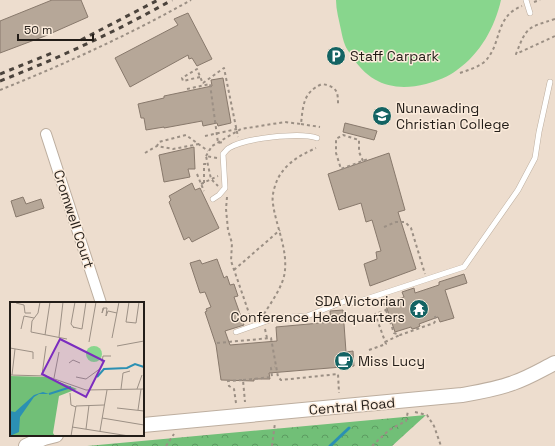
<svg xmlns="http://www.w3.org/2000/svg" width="555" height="446" font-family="'Space Grotesk',sans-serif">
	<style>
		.grass { fill: #88d68d }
		.forest { fill: url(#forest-crowns) }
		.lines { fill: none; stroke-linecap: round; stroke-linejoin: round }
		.stream { stroke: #2b90b3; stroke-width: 3 }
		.building { fill: #b6a798; stroke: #88796c }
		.lane-casing { stroke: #bdae9f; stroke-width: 6 }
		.street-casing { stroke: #bdae9f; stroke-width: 12 }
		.secondary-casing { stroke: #bdae9f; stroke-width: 16 }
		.path { stroke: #9b8f84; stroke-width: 2; stroke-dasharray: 3 3; stroke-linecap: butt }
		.lane { stroke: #fff; stroke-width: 5 }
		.street { stroke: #fff; stroke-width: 10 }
		.secondary { stroke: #fff; stroke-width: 14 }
		.rail { stroke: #4b433c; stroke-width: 3; stroke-dasharray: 5 5; stroke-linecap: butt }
		.labels { text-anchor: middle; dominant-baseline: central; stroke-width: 3; stroke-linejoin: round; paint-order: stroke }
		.poi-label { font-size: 14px; fill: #231d18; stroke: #fbebdb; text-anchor: start }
		.street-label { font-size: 14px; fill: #231d18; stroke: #fbebdb }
		.inset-river { fill: none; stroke: #2b90b3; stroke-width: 2 }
		.inset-road { fill: none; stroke: #9c9085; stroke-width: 1 }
		.view { fill: #7b2cbf; fill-opacity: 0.15; stroke: #7b2cbf; stroke-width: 2 }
		.inset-edge { fill: none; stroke: #231d18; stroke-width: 2 }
	</style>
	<defs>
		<pattern id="forest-crowns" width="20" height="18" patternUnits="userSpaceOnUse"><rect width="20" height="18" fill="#71bf77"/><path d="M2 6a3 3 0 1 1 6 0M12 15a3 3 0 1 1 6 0" fill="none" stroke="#5c9b61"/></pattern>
	</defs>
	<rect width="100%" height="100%" fill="#edddce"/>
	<!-- grass -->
	<path class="grass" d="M336 0H501C495 27 480 54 457 70 448 77 437 81 426 84 394 92 369 84 351 55 349 52 346 48 345 45 343 40 342 35 341 30 339 20 336 10 336 0Z"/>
	<!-- forest -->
	<path class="forest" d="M426 415 392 446H87Z"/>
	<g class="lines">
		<!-- stream -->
		<path class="stream" d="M330 446 349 428"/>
	</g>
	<!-- building -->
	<path class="building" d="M52 0H81L88 17 45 36 0 53V21Z
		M188 13 212 59 197 66 192 58 189 59 188 55 130 87 115 58 178 25 174 19Z
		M223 78 231 123 218 126 217 123 203 126 202 121 164 128V127L146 130 144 118H141L138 104 164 98V96L212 86 211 80Z
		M345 123 377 131 374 140 343 132Z
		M194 147 195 169H188L190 177 164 182 159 155Z
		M389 153 405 210 398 212 416 269 370 286 364 264 377 259 376 252 381 251 372 220 366 222 361 203 339 210 328 174Z
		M192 183 195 190 200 188 219 228 192 242 189 237 184 240 169 202 171 200 169 196Z
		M23 197 26 204 41 199 44 208 16 217 11 201Z
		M217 259 224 278 227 276 230 285 234 284 238 296 234 297 244 325 225 331 230 345 277 341 276 327 331 322 330 311 343 310 346 352 353 351 354 366 269 373 270 379H254V381L221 380 216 345 205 312 207 311 206 309 211 307 205 292 200 293 190 263 200 260 202 264Z
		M464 274 467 283 445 290 454 318 440 322 438 317 419 324 420 326 416 328 412 329 411 327 395 332 385 303 404 297 402 292 414 288 415 293 439 285V282Z"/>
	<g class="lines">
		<defs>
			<path id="lane" d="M526 0 530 13
				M213 199 219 195 225 188 223 154C225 152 227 149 229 148 245 138 300 132 317 138
				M354 303 464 267 518 190 535 158 539 132 550 82
				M236 332 275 318 307 316 353 298"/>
			<path id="street" d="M46 134 101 303"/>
			<path id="secondary" d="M143 425 462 395C479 392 497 389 513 383 528 378 541 370 555 363
				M26 446 44 438 56 435"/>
		</defs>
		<!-- lane casing -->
		<use href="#lane" class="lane-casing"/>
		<!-- street casing -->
		<use href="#street" class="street-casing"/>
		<!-- secondary casing -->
		<use href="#secondary" class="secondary-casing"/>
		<!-- path -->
		<path class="path" d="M534 2 540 0
			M555 19C527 28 527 26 516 54L555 36
			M460 73C468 70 476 68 483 63 503 46 493 17 522 6
			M200 77 183 81 182 78 197 69 203 84
			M203 83 224 68 238 137
			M187 89 210 84 218 143 224 142
			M0 90C65 64 129 35 191 0
			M301 124 320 127
			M205 136 237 129
			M199 144 173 149 157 146 159 142 186 135 208 151
			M145 153 157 146
			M206 156 212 146 241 129 285 122 301 124C303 106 303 92 322 84 338 87 338 92 338 106
			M217 158 206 156 211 179 218 186
			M363 161 359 152V140L343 135 336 139V153L341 169 368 159
			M197 174 204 191
			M204 183V164H208
			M201 184 218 176
			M227 197 226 209 228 230 232 243 231 261 251 319
			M384 227 396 222H405L411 228 425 274
			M234 270 280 230
			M386 310 394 333 400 335 434 323 436 320 435 316
			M264 314C272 301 284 285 285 270 287 247 276 226 273 204 272 198 273 192 275 186 281 166 298 156 316 148
			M265 329 267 338
			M385 342 400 335
			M217 343 271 338 278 377 281 380 338 374 339 393
			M369 350 386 344 375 314 386 310 383 300
			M243 380 272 377 271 368 275 367
			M236 403 234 389 229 386 228 381 243 380 245 402
			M415 412 427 415 434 426 441 446
			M166 446 174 434
			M272 446 275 423
			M372 446 389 430 406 421 408 411"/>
		<!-- lane -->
		<use href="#lane" class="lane"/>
		<!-- street -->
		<use href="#street" class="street"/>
		<!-- secondary -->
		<use href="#secondary" class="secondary"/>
		<!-- rail -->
		<path class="rail" d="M81 40 158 0
			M0 74 52 53
			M0 81C59 58 117 31 172 0"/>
	</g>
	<!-- icons -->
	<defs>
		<symbol id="parking-disc" viewBox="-11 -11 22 22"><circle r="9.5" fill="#136363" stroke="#fbebdb"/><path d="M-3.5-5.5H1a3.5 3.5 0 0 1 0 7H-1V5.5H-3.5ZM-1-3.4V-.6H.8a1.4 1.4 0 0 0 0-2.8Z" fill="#fff"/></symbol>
		<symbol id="school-disc" viewBox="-11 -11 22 22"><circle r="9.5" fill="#136363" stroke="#fbebdb"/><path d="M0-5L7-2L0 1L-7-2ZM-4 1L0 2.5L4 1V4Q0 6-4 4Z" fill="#fff"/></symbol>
		<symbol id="temple-disc" viewBox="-11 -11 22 22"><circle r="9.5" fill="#136363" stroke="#fbebdb"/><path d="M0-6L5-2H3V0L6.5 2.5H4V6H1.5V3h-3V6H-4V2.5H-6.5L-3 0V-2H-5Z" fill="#fff"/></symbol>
		<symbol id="cafe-disc" viewBox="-11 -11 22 22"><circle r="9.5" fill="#136363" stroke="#fbebdb"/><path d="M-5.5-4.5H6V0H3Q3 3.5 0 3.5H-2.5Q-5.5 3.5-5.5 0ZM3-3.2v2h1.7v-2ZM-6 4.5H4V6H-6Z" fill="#fff"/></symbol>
	</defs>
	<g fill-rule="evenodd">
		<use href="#parking-disc" x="325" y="45" width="22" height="22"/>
		<use href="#school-disc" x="371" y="105" width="22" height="22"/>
		<use href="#temple-disc" x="408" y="298" width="22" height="22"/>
		<use href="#cafe-disc" x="333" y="350" width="22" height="22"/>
	</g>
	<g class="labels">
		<!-- poi labels -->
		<g class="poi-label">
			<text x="350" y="56">Staff Carpark</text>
			<text x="396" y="108">Nunawading<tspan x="396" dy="16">Christian College</tspan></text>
			<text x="405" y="301" text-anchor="end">SDA Victorian<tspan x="405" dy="16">Conference Headquarters</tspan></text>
			<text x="358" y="361">Miss Lucy</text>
		</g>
		<!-- street labels -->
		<g class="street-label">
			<text transform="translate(74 219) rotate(72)">Cromwell Court</text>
			<text transform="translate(352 406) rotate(-5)">Central Road</text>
		</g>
	</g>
	<!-- overview -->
	<g transform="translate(10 302)">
		<rect width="134" height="134" fill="#edddce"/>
		<path d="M76 52a8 8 0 1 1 16 0a8 8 0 1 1-16 0Z" fill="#88d68d"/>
		<path d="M0 74 37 75 67 87 49 94 43 131 45 134H0Z" fill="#71bf77"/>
		<path d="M33 90 39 92H29L24 95 10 115 9 130 0 134V109L5 110 24 93Z" fill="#2b90b3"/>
		<path class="inset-river" d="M87 75 94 67 117 66 125 62 134 65M39 92 61 85"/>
		<path class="inset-road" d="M30 0 28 11 22 19 21 30 57 37M119 0 116 20 126 21 129 0M6 1 14 3 15 11H21M94 6 92 11 93 6H97L96 14 98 9 107 11M63 25 72 27 76 0M64 26 61 22 65 0M11 27 14 14 24 16M35 33 40 0M49 35 53 0M102 36 109 0M79 40 86 0M107 44 134 39M0 46 23 50V57M134 49V63M92 60 93 54H101M59 61 63 58 70 61M0 73 36 74 76 88 134 87M2 73 5 47M32 73 36 44M66 75 76 77 91 66M44 76 49 50M111 87 113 71 120 69M127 87 132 73M60 91 61 103 66 105M107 106 134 109M128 108 131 87M92 116 134 123M62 125 119 134M76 127 79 103M90 129 97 88M61 134 66 104 94 103"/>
		<path class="view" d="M50 37 94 59 76 95 32 72Z"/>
		<rect width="134" height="134" class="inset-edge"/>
	</g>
	<!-- scale -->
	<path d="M18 34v6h75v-6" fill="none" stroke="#231d18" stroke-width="2"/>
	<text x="24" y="34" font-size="12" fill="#231d18" stroke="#fbebdb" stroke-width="3" paint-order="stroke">50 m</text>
</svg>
